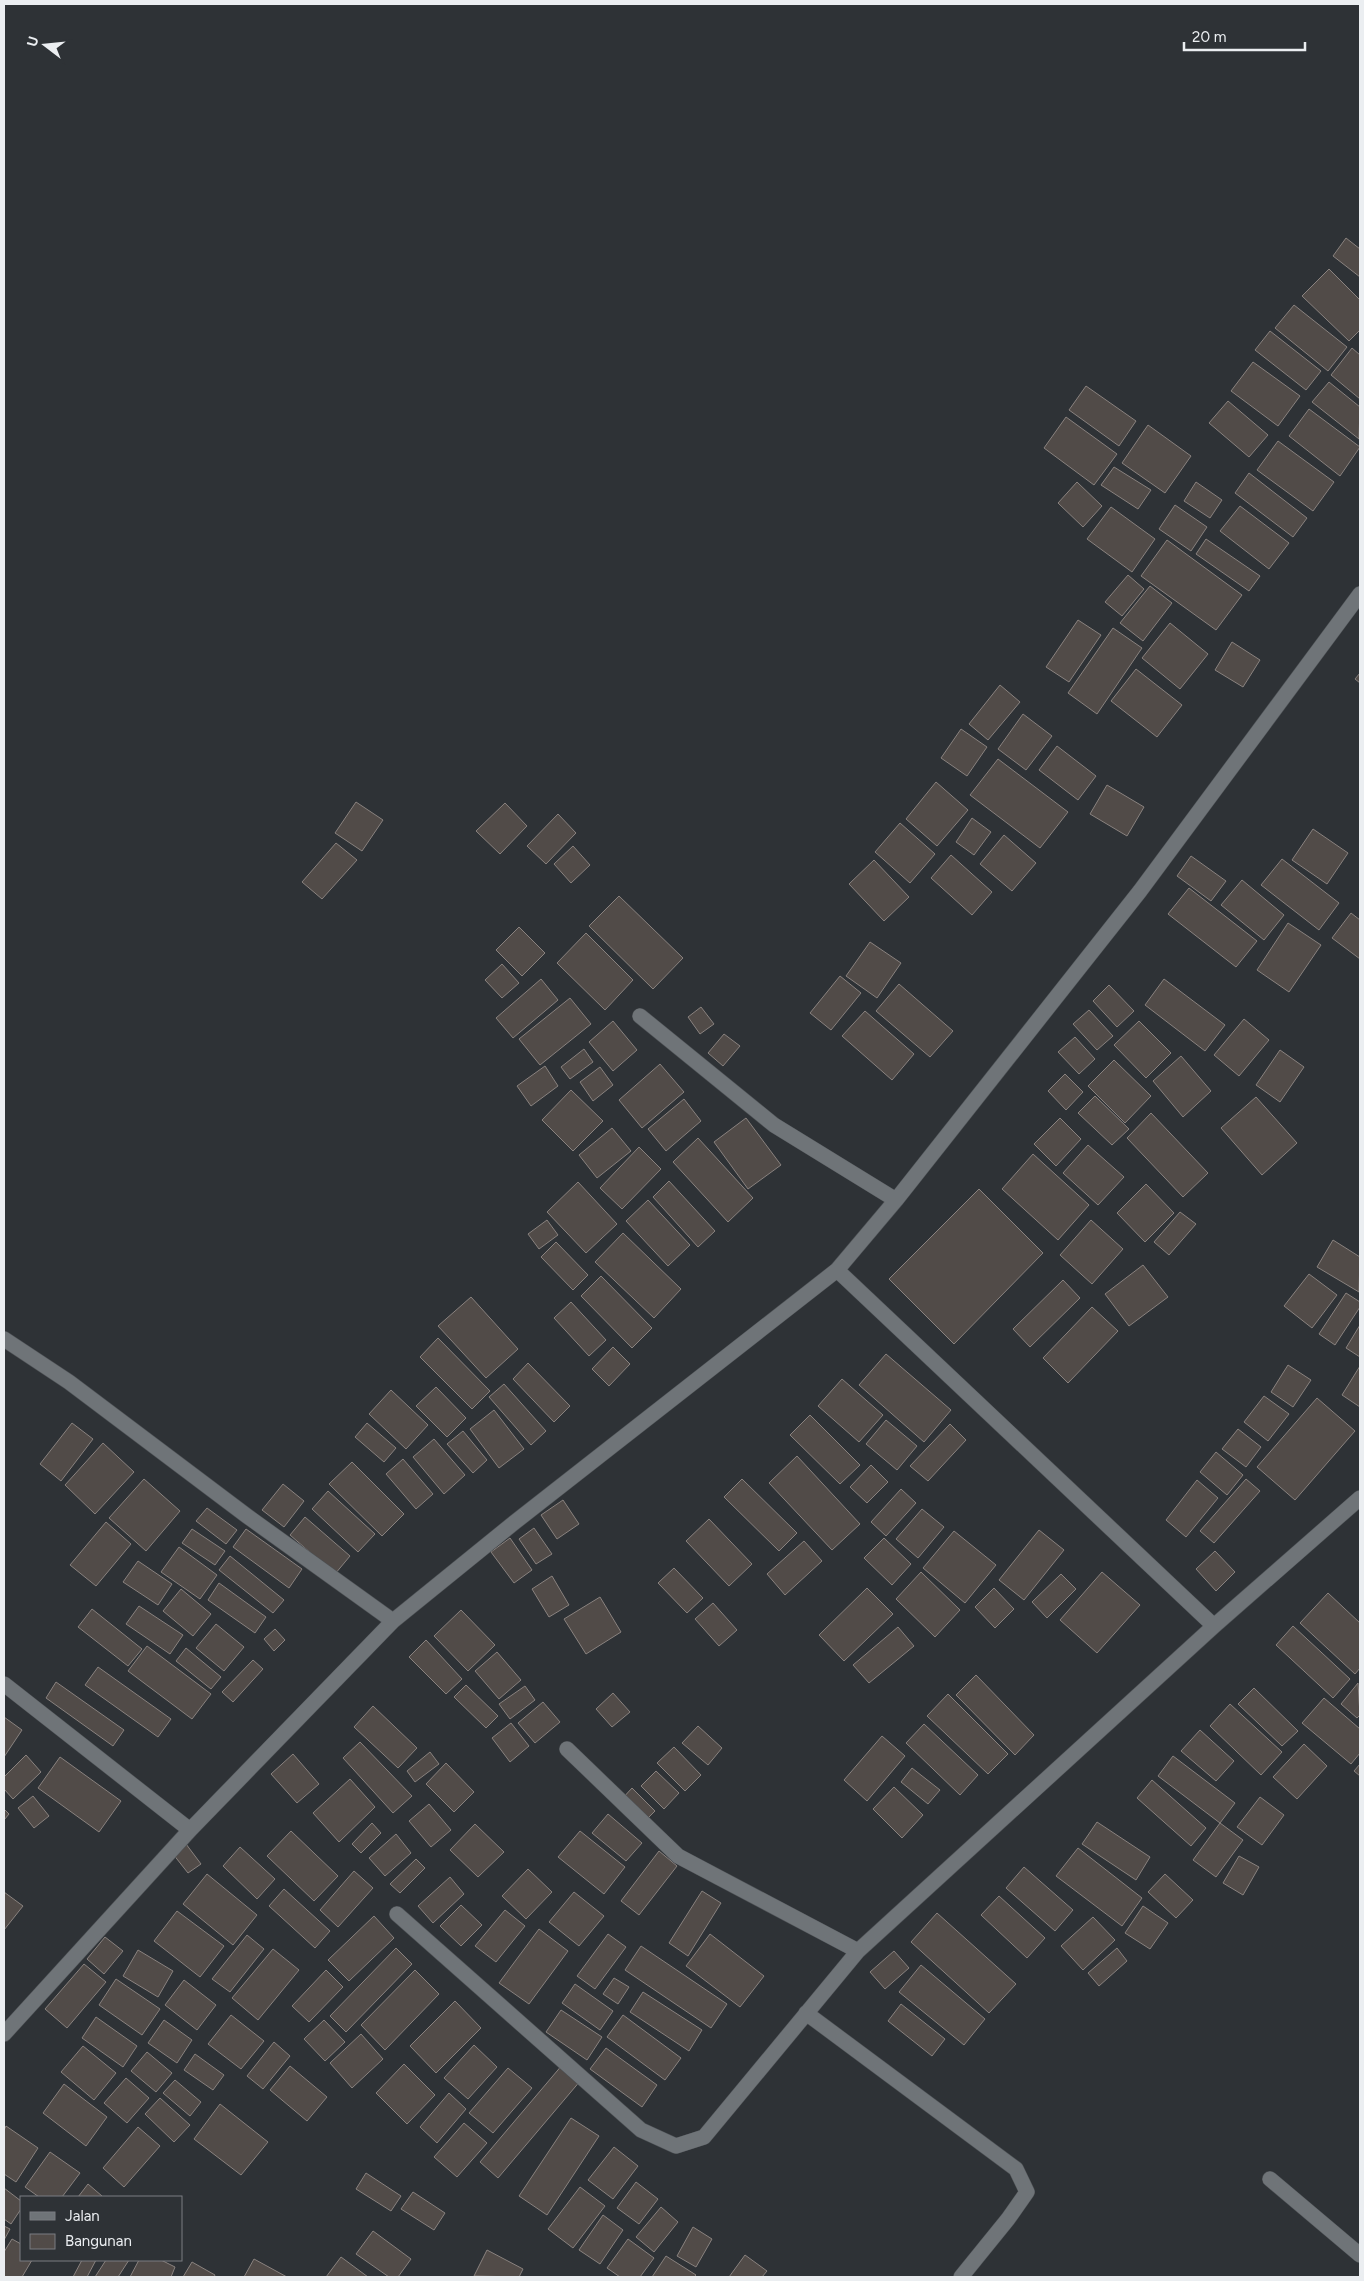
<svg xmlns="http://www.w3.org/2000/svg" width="1364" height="2281" font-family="Figtree,sans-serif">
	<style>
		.building { fill: #514b48; stroke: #89827f }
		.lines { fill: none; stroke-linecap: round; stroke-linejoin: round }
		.minor-casing { stroke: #4d5155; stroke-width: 16 }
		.minor { stroke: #6f7478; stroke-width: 15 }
	</style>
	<rect width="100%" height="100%" fill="#2e3236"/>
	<!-- building -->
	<path class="building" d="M1346 238 1360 249V277L1333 256Z
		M1329 269 1360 300V330L1349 341 1302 296Z
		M1294 305 1347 347 1328 371 1275 328Z
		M1270 331 1321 371 1306 390 1255 350Z
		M1352 348 1360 355V399L1331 375Z
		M1253 362 1300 396 1278 426 1231 391Z
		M1329 382 1360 407 1359 439 1312 402Z
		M1086 386 1136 421 1119 446 1069 410Z
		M1228 401 1268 435 1249 457 1209 423Z
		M1309 409 1360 447 1340 476 1289 436Z
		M1066 417 1117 454 1094 485 1044 448Z
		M1148 425 1191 456 1165 493 1122 463Z
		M1278 441 1334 482 1313 511 1257 470Z
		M1114 467 1151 490 1138 509 1101 485Z
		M1249 473 1307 518 1293 537 1235 493Z
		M1077 482 1102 506 1083 527 1058 503Z
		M1196 482 1222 500 1210 518 1184 501Z
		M1175 505 1207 527 1191 551 1159 529Z
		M1240 506 1289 543 1269 569 1220 531Z
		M1111 507 1155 539 1132 572 1087 539Z
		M1206 539 1260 576 1249 591 1196 554Z
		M1167 540 1242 595 1216 630 1141 576Z
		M1128 575 1144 589 1122 616 1105 602Z
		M1150 586 1172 603 1143 641 1120 623Z
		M1078 620 1101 635 1069 682 1046 667Z
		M1170 623 1208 654 1180 689 1142 658Z
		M1113 628 1142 648 1097 714 1068 693Z
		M1232 642 1260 660 1243 687 1215 670Z
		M1136 669 1182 705 1157 737 1111 701Z
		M1360 673V683L1355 679Z
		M1000 685 1020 702 988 740 969 724Z
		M1023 714 1052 736 1026 770 998 749Z
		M961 729 987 747 967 776 941 758Z
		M1057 746 1096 776 1078 800 1039 770Z
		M998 759 1068 812 1040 848 970 795Z
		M936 782 968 810 937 846 906 819Z
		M1107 785 1144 807 1127 836 1090 814Z
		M356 802 383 820 362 851 335 833Z
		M505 803 527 826 500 854 476 831Z
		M558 814 576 833 546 864 527 846Z
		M972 818 991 832 974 855 956 842Z
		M900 823 935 854 910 883 875 852Z
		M1313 829 1348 853 1327 884 1292 860Z
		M1004 835 1036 863 1012 891 980 864Z
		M336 843 357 860 322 899 302 882Z
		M573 846 590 865 571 883 554 864Z
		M951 855 992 892 972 915 931 878Z
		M1191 856 1226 881 1211 901 1177 876Z
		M1282 859 1339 903 1319 930 1261 885Z
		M874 860 909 897 884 921 849 884Z
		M1242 880 1284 915 1264 940 1221 905Z
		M1189 888 1257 941 1236 967 1168 914Z
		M619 896 683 958 653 989 589 926Z
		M1351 913 1360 920V959L1332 938Z
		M1288 923 1321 945 1289 992 1257 970Z
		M519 927 545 953 522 976 496 950Z
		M586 933 633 980 605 1010 557 963Z
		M870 942 901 963 877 998 846 976Z
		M502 964 519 983 502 998 485 980Z
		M840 976 861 993 831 1030 810 1013Z
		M541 979 558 1000 513 1038 496 1018Z
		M1164 979 1225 1025 1205 1051 1145 1005Z
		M899 984 953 1031 930 1057 876 1011Z
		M1109 985 1134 1011 1117 1027 1093 1001Z
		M570 998 591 1024 540 1065 519 1039Z
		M701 1007 714 1024 700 1034 688 1017Z
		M1089 1010 1113 1036 1097 1050 1073 1024Z
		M865 1011 914 1054 892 1080 842 1036Z
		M1244 1019 1269 1040 1239 1076 1214 1055Z
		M613 1021 637 1050 613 1071 589 1042Z
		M1139 1021 1171 1053 1146 1078 1114 1045Z
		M724 1034 740 1046 723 1066 708 1053Z
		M1075 1037 1095 1059 1079 1074 1058 1052Z
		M584 1049 593 1062 570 1079 561 1067Z
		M1280 1050 1304 1067 1280 1102 1256 1085Z
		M1181 1056 1211 1091 1183 1117 1153 1081Z
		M1114 1060 1151 1096 1125 1123 1088 1086Z
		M660 1064 684 1092 642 1128 619 1100Z
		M545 1066 558 1086 531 1106 517 1086Z
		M600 1067 613 1085 593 1101 580 1082Z
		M1065 1074 1083 1092 1066 1110 1048 1091Z
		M571 1090 603 1121 573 1151 542 1120Z
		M1095 1096 1129 1129 1112 1145 1078 1113Z
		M1256 1097 1297 1143 1262 1175 1221 1128Z
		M684 1099 701 1121 666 1151 648 1129Z
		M1151 1113 1208 1173 1183 1197 1127 1138Z
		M746 1118 781 1165 748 1189 714 1142Z
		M1060 1118 1081 1139 1056 1166 1034 1144Z
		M612 1128 631 1151 597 1178 579 1155Z
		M698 1138 753 1198 728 1222 673 1162Z
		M1088 1145 1124 1177 1098 1205 1063 1173Z
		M639 1147 661 1169 622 1209 600 1188Z
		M1033 1154 1089 1205 1058 1240 1002 1189Z
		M669 1181 715 1231 698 1247 653 1197Z
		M578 1182 617 1224 586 1253 547 1212Z
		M1146 1184 1174 1213 1145 1242 1117 1213Z
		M979 1189 1043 1253 954 1344 889 1279Z
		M648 1200 690 1245 668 1266 626 1221Z
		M1180 1212 1196 1224 1169 1255 1154 1242Z
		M547 1220 558 1235 539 1249 528 1234Z
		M1091 1220 1123 1249 1092 1284 1060 1255Z
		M623 1233 681 1289 654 1318 595 1262Z
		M1333 1240 1360 1257 1359 1292 1317 1267Z
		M556 1242 588 1275 573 1290 541 1257Z
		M1143 1265 1168 1297 1129 1326 1105 1294Z
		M1309 1274 1337 1295 1312 1328 1284 1306Z
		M601 1276 652 1328 632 1348 581 1296Z
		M1063 1280 1080 1298 1030 1347 1013 1329Z
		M1346 1293 1360 1302V1307L1335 1345 1319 1334Z
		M471 1297 518 1349 486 1378 438 1326Z
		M571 1302 606 1340 589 1356 554 1318Z
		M1092 1307 1118 1331 1068 1383 1043 1358Z
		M1360 1325V1357L1346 1348Z
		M438 1338 490 1391 472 1409 420 1357Z
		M613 1347 630 1364 609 1386 592 1369Z
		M886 1354 951 1410 924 1442 859 1385Z
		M528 1363 570 1406 554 1422 513 1379Z
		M1288 1365 1311 1380 1293 1407 1271 1392Z
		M1360 1366V1407L1342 1395Z
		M842 1379 883 1415 859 1442 818 1406Z
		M504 1384 546 1431 531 1445 489 1397Z
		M436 1387 466 1418 447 1437 416 1406Z
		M391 1390 428 1425 406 1449 369 1414Z
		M1264 1396 1289 1414 1268 1441 1244 1422Z
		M1317 1398 1355 1431 1295 1500 1257 1467Z
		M494 1410 524 1449 499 1468 470 1429Z
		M810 1415 860 1465 840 1484 790 1435Z
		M886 1420 917 1446 897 1470 866 1444Z
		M72 1423 93 1439 61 1481 40 1464Z
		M367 1423 396 1448 384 1462 355 1437Z
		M950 1424 966 1440 928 1481 910 1466Z
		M1238 1429 1261 1447 1246 1467 1222 1449Z
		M463 1431 487 1460 473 1473 447 1444Z
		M434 1439 465 1475 444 1494 413 1457Z
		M103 1443 134 1472 95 1514 65 1485Z
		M1216 1452 1243 1475 1227 1495 1200 1472Z
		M797 1456 860 1524 832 1550 769 1483Z
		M403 1459 433 1494 416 1509 386 1474Z
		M352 1462 404 1514 382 1536 329 1484Z
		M871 1465 888 1482 867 1503 850 1487Z
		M144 1479 180 1511 146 1551 109 1518Z
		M742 1479 797 1533 779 1551 724 1497Z
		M1246 1479 1260 1491 1214 1543 1200 1531Z
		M1197 1480 1218 1498 1186 1537 1166 1520Z
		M283 1484 304 1501 284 1527 262 1510Z
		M901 1489 916 1503 886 1536 871 1522Z
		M328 1491 375 1534 358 1552 312 1509Z
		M563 1500 579 1524 557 1539 541 1515Z
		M207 1508 237 1530 226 1544 196 1521Z
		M922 1509 944 1527 918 1558 896 1539Z
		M305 1517 350 1556 335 1574 290 1535Z
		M709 1519 752 1564 729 1586 686 1541Z
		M106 1522 131 1544 96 1586 70 1565Z
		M534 1528 552 1554 536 1564 519 1539Z
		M192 1529 225 1551 215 1565 182 1543Z
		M246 1529 302 1569 289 1588 233 1547Z
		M1039 1530 1064 1550 1024 1600 999 1580Z
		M954 1531 996 1565 965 1603 923 1568Z
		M510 1538 532 1570 514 1583 491 1552Z
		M884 1538 911 1564 892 1585 864 1558Z
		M804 1541 822 1561 785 1595 767 1574Z
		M179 1547 217 1575 200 1599 161 1572Z
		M1215 1551 1235 1572 1216 1591 1196 1569Z
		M230 1556 284 1600 273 1613 219 1570Z
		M138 1561 172 1584 158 1605 123 1582Z
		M674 1568 703 1598 687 1613 658 1583Z
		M921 1572 960 1610 935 1637 896 1599Z
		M1102 1572 1140 1605 1097 1653 1060 1620Z
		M1061 1574 1076 1589 1047 1618 1032 1602Z
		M552 1576 569 1605 549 1617 532 1589Z
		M219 1583 266 1617 255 1633 208 1600Z
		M867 1588 893 1614 844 1661 819 1635Z
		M994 1588 1014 1609 995 1628 975 1607Z
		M181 1589 211 1614 193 1636 163 1611Z
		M1328 1593 1360 1623V1668L1355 1674 1300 1623Z
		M600 1597 621 1632 586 1654 564 1619Z
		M713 1603 737 1630 719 1646 695 1619Z
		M139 1606 183 1635 170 1654 126 1624Z
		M92 1609 142 1649 128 1666 78 1627Z
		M461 1610 495 1645 468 1671 434 1636Z
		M216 1624 244 1647 224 1671 196 1648Z
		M1293 1626 1350 1679 1333 1698 1276 1645Z
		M898 1627 914 1646 869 1683 853 1665Z
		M275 1629 285 1640 274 1651 264 1639Z
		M426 1640 462 1679 446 1694 409 1657Z
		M147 1646 211 1694 192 1719 128 1671Z
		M186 1648 221 1677 211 1689 176 1661Z
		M497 1652 521 1680 499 1699 475 1671Z
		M253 1660 263 1669 233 1702 222 1692Z
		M98 1667 171 1719 158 1737 85 1685Z
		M976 1675 1034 1735 1015 1755 956 1695Z
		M56 1682 124 1730 113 1746 46 1698Z
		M1358 1683 1360 1715 1357 1718 1341 1704Z
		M466 1685 498 1716 486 1728 454 1697Z
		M525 1686 535 1700 510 1719 499 1704Z
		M1254 1688 1298 1731 1282 1746 1238 1704Z
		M613 1693 630 1712 612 1727 596 1709Z
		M948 1694 1008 1754 988 1774 927 1716Z
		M1324 1698 1360 1729V1753L1351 1764 1302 1723Z
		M543 1702 560 1722 535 1743 518 1723Z
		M1230 1704 1282 1752 1261 1775 1210 1726Z
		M373 1706 417 1748 398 1768 354 1727Z
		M4 1717 22 1730 4 1757Z
		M511 1723 529 1746 510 1762 492 1738Z
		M924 1724 978 1775 960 1795 906 1743Z
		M698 1726 722 1748 708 1765 682 1743Z
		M1200 1730 1234 1761 1216 1781 1181 1751Z
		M882 1736 905 1756 867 1801 844 1780Z
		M360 1742 412 1796 393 1813 343 1758Z
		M1304 1744 1327 1766 1297 1799 1273 1777Z
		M674 1747 701 1775 685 1791 657 1763Z
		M430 1752 439 1764 415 1782 407 1771Z
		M293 1754 319 1784 297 1803 271 1774Z
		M26 1755 41 1772 13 1799 4 1789V1777Z
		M1173 1756 1235 1803 1220 1823 1158 1776Z
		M60 1757 121 1801 99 1832 38 1788Z
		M446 1763 474 1792 454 1812 426 1784Z
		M1360 1764V1776L1354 1771Z
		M912 1768 940 1790 928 1804 901 1782Z
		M656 1771 679 1793 664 1809 641 1786Z
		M350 1779 375 1807 339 1842 313 1813Z
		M1152 1780 1206 1828 1191 1846 1137 1798Z
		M894 1787 923 1815 902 1838 873 1809Z
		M632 1788 655 1811 644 1822 621 1800Z
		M33 1796 49 1816 34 1828 18 1808Z
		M1260 1797 1284 1815 1262 1845 1237 1827Z
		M429 1804 451 1830 431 1847 409 1821Z
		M4 1809 9 1814 4 1820Z
		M608 1814 642 1843 626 1861 592 1833Z
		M1097 1822 1150 1857 1136 1880 1082 1844Z
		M372 1823 381 1833 361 1853 352 1844Z
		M1220 1823 1243 1840 1216 1877 1193 1860Z
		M475 1824 504 1852 478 1877 450 1850Z
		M291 1831 338 1876 314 1901 267 1856Z
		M580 1831 625 1867 604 1894 558 1857Z
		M396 1834 411 1853 385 1876 369 1858Z
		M186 1844 201 1864 188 1873 173 1854Z
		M240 1847 275 1879 257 1899 223 1866Z
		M1078 1848 1142 1898 1122 1926 1056 1876Z
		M659 1851 677 1866 639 1915 621 1901Z
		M1239 1856 1259 1867 1243 1895 1223 1883Z
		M416 1859 425 1868 400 1893 390 1884Z
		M1024 1867 1073 1910 1055 1931 1006 1888Z
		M528 1869 552 1892 526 1919 502 1896Z
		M354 1871 373 1888 338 1927 320 1910Z
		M207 1874 257 1915 233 1945 183 1904Z
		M1165 1874 1193 1900 1176 1918 1148 1892Z
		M450 1877 464 1894 433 1923 418 1906Z
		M284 1889 330 1931 315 1948 269 1906Z
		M702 1891 721 1903 688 1956 669 1943Z
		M4 1892 23 1906 4 1930Z
		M574 1892 604 1916 579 1946 549 1922Z
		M999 1896 1045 1938 1027 1958 981 1915Z
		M461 1905 482 1925 461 1946 440 1926Z
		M1143 1906 1168 1923 1150 1949 1125 1933Z
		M505 1910 525 1926 496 1962 475 1946Z
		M177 1911 224 1946 200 1977 154 1941Z
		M937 1913 1016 1984 989 2013 911 1942Z
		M374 1916 394 1938 349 1981 328 1960Z
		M1093 1917 1115 1940 1083 1970 1061 1946Z
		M539 1929 568 1951 529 2004 499 1983Z
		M608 1934 626 1947 595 1989 577 1976Z
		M710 1934 764 1976 740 2007 686 1966Z
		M247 1935 264 1949 230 1992 212 1979Z
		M105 1937 123 1951 104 1974 87 1959Z
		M641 1946 727 2004 711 2028 625 1970Z
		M396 1948 412 1964 346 2032 330 2016Z
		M1117 1948 1127 1961 1099 1986 1088 1973Z
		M273 1949 299 1970 258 2020 232 1998Z
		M138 1950 173 1971 158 1997 123 1976Z
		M894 1951 909 1968 885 1989 870 1972Z
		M84 1964 106 1982 67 2028 45 2009Z
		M921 1965 985 2019 964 2045 899 1992Z
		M326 1970 343 1987 309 2022 292 2006Z
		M415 1970 439 1994 385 2050 361 2025Z
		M614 1978 629 1987 618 2004 603 1994Z
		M116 1979 160 2009 142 2035 99 2005Z
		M184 1980 216 2005 197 2030 165 2005Z
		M575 1984 613 2011 600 2030 562 2003Z
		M643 1992 702 2030 689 2051 630 2012Z
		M455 2001 481 2028 436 2073 410 2046Z
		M901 2004 945 2039 932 2056 888 2021Z
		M561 2010 602 2037 587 2060 546 2032Z
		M231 2015 264 2041 241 2069 208 2044Z
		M623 2015 681 2058 665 2080 607 2037Z
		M96 2017 137 2046 123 2067 82 2038Z
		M164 2020 192 2040 177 2063 148 2043Z
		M324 2020 345 2042 325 2061 304 2039Z
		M361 2034 383 2059 352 2088 330 2063Z
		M274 2042 290 2056 263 2089 247 2076Z
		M474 2045 497 2067 468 2099 444 2078Z
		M83 2046 116 2073 94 2100 61 2072Z
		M606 2048 657 2085 642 2107 590 2069Z
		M147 2052 172 2073 156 2092 131 2071Z
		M195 2054 224 2075 213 2090 184 2070Z
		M404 2064 435 2095 407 2124 376 2093Z
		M563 2064 581 2080 498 2178 480 2162Z
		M290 2066 327 2097 307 2121 270 2090Z
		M508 2068 532 2088 493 2133 469 2113Z
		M126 2078 149 2098 127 2123 104 2103Z
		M175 2080 201 2102 190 2116 163 2093Z
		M64 2084 107 2117 86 2146 43 2113Z
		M449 2093 466 2109 437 2143 420 2127Z
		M160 2098 190 2125 174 2142 145 2114Z
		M220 2104 268 2142 241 2175 194 2139Z
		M571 2118 599 2136 547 2215 519 2196Z
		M464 2123 487 2143 457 2177 434 2157Z
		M6 2126 38 2148 16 2182 4 2174V2130Z
		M138 2127 160 2146 124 2187 103 2168Z
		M614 2147 638 2166 613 2199 588 2180Z
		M50 2152 80 2173 62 2197H39L25 2187Z
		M366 2173 401 2196 391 2211 356 2189Z
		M636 2182 658 2199 639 2224 617 2208Z
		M88 2184 102 2196 101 2197H78Z
		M580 2187 605 2206 573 2248 548 2229Z
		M4 2188 21 2201V2209L11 2224 4 2219Z
		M413 2192 445 2213 434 2230 401 2209Z
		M661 2207 678 2222 654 2252 636 2237Z
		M603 2215 623 2230 600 2264 579 2250Z
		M4 2226 10 2229 4 2240Z
		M693 2227 712 2239 696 2267 677 2256Z
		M373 2231 411 2259 398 2277H389L356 2254Z
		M12 2239 21 2244V2260H32L22 2277H4V2252Z
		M628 2239 654 2258 640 2277H620L607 2268Z
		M487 2250 523 2269 519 2277 474 2276Z
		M745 2255 767 2271 762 2277H729Z
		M666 2256 696 2275 694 2277H652Z
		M341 2257 368 2277H326Z
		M254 2259 287 2277H244Z
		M82 2260H96L87 2277H73Z
		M106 2260H129L118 2277H95Z
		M139 2260H161L175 2267 171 2277H130Z
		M192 2262 215 2275 214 2277H183Z"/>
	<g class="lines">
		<defs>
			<path id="minor" d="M640 1016 774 1125 896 1200
				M837 1270 1214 1626
				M4 1339 69 1382 247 1516 393 1621
				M4 1684 190 1830
				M567 1749 678 1856 858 1951
				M397 1914 641 2130 676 2146 704 2137 858 1951 1214 1626 1360 1498
				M806 2013 1016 2169 1027 2192 1008 2219 961 2277
				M4 2034 190 1830 393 1621 515 1522 837 1270 896 1200 1140 891 1360 594
				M1270 2179 1360 2255"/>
		</defs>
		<!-- minor casing -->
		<use href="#minor" class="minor-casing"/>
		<!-- minor -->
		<use href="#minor" class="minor"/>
	</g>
	<!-- border -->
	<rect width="1364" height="2281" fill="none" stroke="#ebeef1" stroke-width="10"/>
	<!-- legend -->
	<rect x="20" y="2196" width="162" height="65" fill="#2e3236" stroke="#7a7d81"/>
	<rect x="30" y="2212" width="25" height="8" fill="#6f7478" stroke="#7a7d81"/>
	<text x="65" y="2221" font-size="15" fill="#ebeef1">Jalan</text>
	<rect x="30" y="2234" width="25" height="15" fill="#514b48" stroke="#7a7d81"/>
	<text x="65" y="2246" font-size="15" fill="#ebeef1">Bangunan</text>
	<!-- north arrow -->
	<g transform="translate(45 45) rotate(286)" stroke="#2e3236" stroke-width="4" paint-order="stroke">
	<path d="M0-4L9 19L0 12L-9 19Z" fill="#ebeef1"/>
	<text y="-8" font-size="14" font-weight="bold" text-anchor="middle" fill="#ebeef1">U</text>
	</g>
	<!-- scale -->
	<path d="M1184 42v8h121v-8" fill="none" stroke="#ebeef1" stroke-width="2.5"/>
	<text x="1192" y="42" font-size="15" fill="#ebeef1" stroke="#2e3236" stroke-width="4" paint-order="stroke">20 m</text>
</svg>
